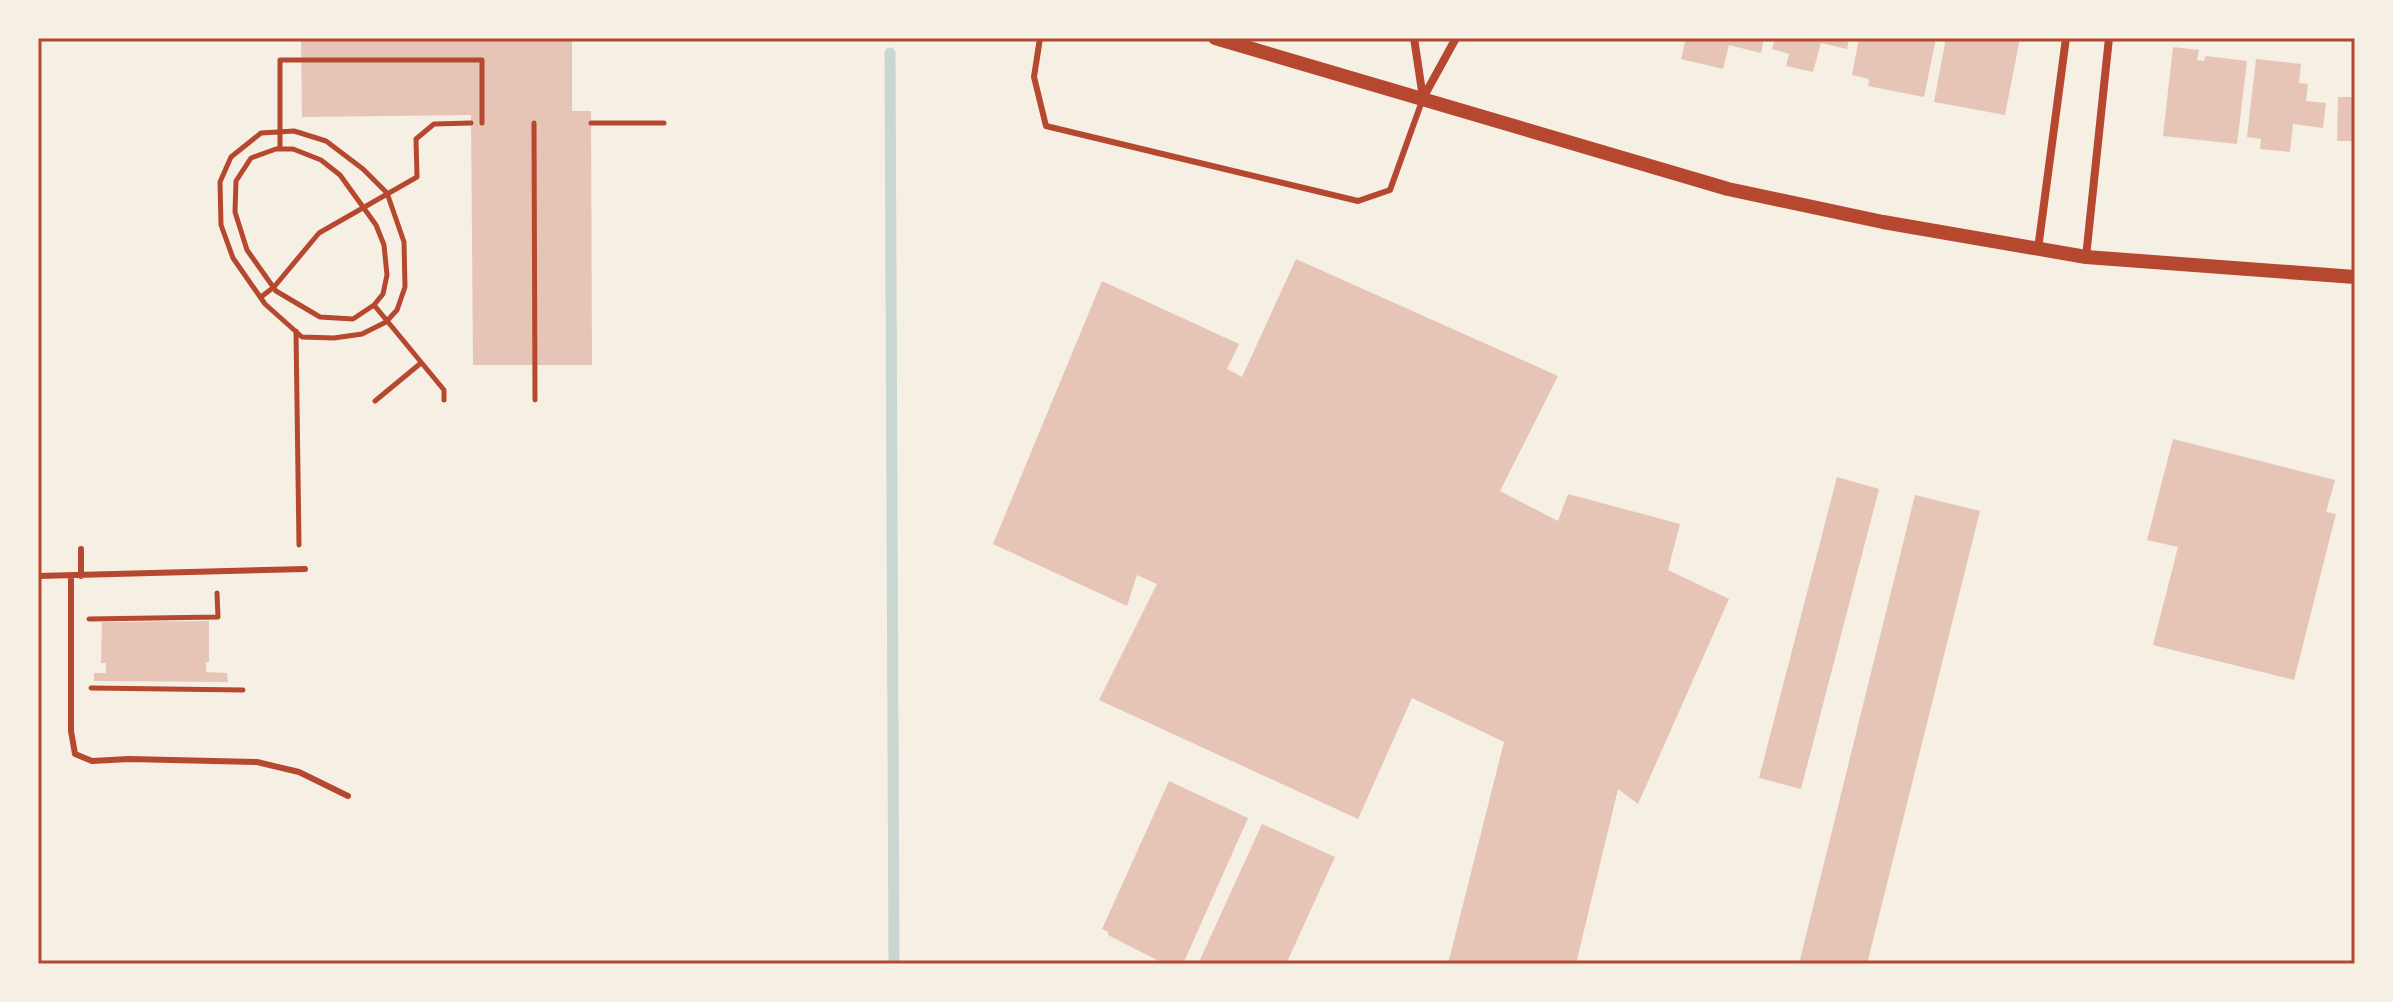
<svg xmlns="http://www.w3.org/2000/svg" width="2393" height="1002" font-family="'Roboto Condensed',sans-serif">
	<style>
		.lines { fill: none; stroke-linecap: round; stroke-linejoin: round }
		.stream { stroke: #c9d6d2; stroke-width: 11 }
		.building { fill: #e6c5b7 }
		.path { stroke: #b5482f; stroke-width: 5 }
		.service { stroke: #b5482f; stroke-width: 6 }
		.minor { stroke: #b5482f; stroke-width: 8 }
		.tertiary { stroke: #b5482f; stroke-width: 14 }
		.neatline { fill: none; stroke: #b5482f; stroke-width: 3 }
	</style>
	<rect width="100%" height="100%" fill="#f6efe4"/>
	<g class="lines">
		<!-- stream -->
		<path class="stream" d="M890 53 894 964"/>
	</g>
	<!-- building -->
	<path class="building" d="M301 38H572V111H591L592 365H473L471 115 302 117Z
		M1686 38H1764L1761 53 1729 45 1723 69 1681 59Z
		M1775 38H1849L1847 49 1821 43 1813 72 1786 66 1789 54 1772 49Z
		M1859 38H1936L1924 97 1868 86 1869 79 1852 75Z
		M1946 38H2020L2005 115 1934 102Z
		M2173 47 2199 50 2197 60 2204 61 2206 56 2247 61 2237 144 2163 136Z
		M2256 59 2301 64 2299 83 2308 84 2306 101 2326 103 2323 128 2293 124 2290 152 2260 149 2261 139 2247 137Z
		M2338 97H2355V141H2337Z
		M1296 259 1558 376 1500 491 1558 521 1568 494 1680 524 1668 570 1729 599 1638 804 1618 789 1576 964H1448L1504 742 1412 698 1358 819 1099 700 1157 584 1137 575 1127 606 993 544 1102 281 1239 344 1227 369 1242 377Z
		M2173 439 2335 480 2326 512 2336 514 2294 680 2153 645 2178 547 2147 540Z
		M1837 477 1879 489 1801 789 1759 778Z
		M1915 495 1980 511 1867 964H1799Z
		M209 621V662H206V672L227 673 228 682 94 681V673H106V663H101L102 622Z
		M1169 781 1248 818 1183 964H1165L1108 935V932L1102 929Z
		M1262 824 1335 857 1286 964H1198Z"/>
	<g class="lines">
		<!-- path -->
		<path class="path" d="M534 123 535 400
			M591 123H664
			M294 131 326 141 363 169 387 193 404 242 405 287 397 310 386 322 362 334 334 338 302 337 265 304 233 258 221 225 220 182 231 157 261 133Z
			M276 149H293L321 160 340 175 376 225 384 245 387 275 383 294 374 305 353 319 320 317 276 291 247 250 235 212 236 181 251 158Z
			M280 149V60H482V123
			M261 297 274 287 319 233 417 177 416 139 434 124 471 123
			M374 305 444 390V400
			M296 331 299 545
			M375 401 421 363
			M89 619 218 617 217 593
			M91 688 243 690"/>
		<!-- service -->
		<path class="service" d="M1040 38 1034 77 1046 126 1358 201 1390 190 1422 101
			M38 576 305 569
			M71 576V731L75 754 92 761 129 759 257 762 299 772 348 796
			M81 576V549"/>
		<!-- minor -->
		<path class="minor" d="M1414 38 1423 98
			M1423 98 1456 38
			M2038 249 2066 38
			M2086 257 2109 38"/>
		<!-- tertiary -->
		<path class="tertiary" d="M1215 38 1728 189 1883 222 2086 257 2355 277"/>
	</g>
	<!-- border -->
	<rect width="2393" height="1002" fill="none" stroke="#f6efe4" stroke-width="80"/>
	<rect x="40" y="40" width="2313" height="922" class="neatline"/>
</svg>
